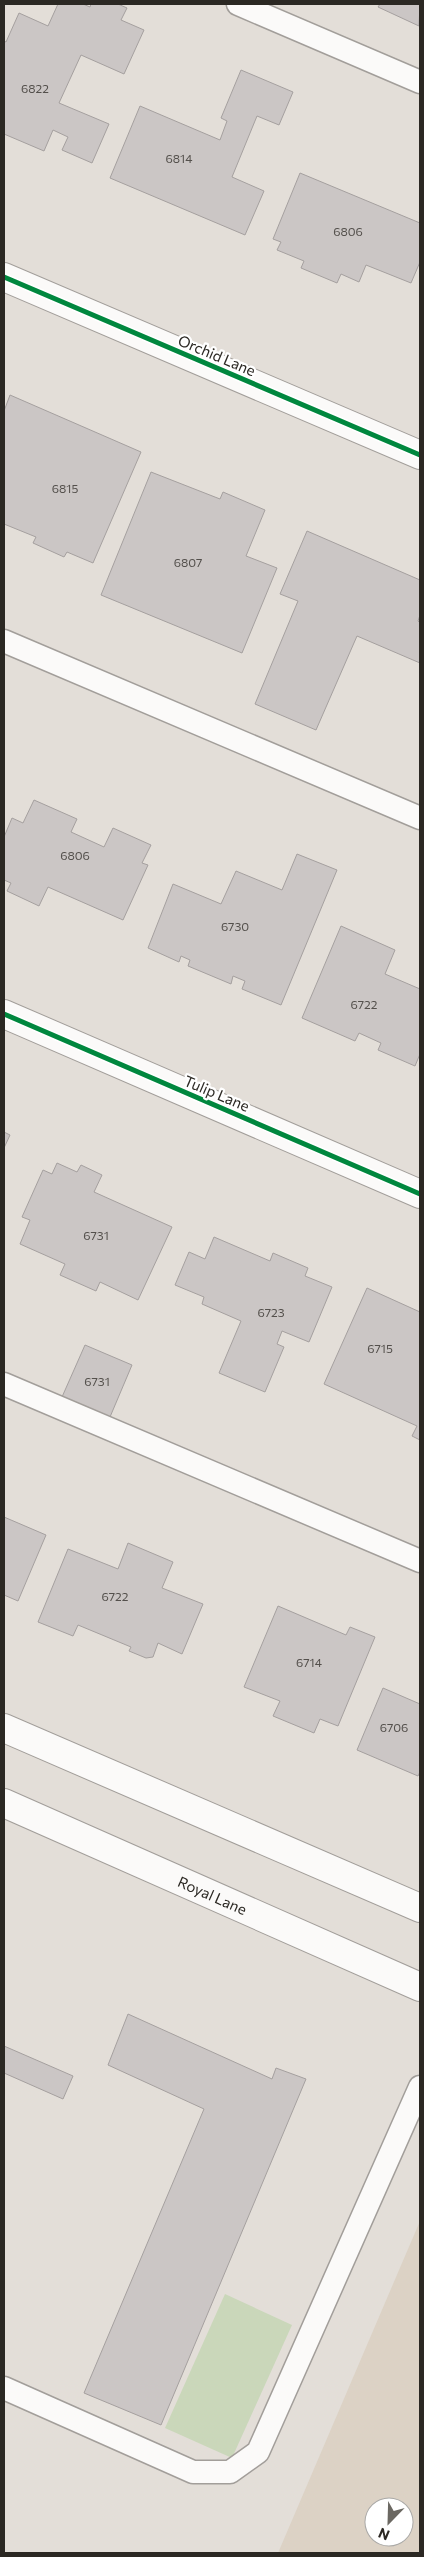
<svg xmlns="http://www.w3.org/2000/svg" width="424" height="2557" font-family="Commissioner,sans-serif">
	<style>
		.built { fill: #dcd2c5; fill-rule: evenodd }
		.green { fill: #cad7ba }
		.building { fill: #cbc6c5; stroke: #a5a09f }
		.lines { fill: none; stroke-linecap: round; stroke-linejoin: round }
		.service-casing { stroke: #a29e9a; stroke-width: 25 }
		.minor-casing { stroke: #a29e9a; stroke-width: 30 }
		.secondary-casing { stroke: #a29e9a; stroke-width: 30 }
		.service { stroke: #fbfaf9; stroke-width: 22 }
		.minor { stroke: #fbfaf9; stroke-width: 28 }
		.secondary { stroke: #fbfaf9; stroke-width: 28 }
		.cycleway-casing { stroke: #fff; stroke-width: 8 }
		.cycleway { stroke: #00873e; stroke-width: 5 }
		.labels { text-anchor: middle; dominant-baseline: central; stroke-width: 4.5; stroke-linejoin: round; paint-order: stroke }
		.number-label { font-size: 12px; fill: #54504c }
		.street-label { font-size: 15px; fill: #2b2823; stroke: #fff }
	</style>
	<rect width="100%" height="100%" fill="#e3ded8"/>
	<!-- built -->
	<path class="built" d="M420 2221V2553H278ZM374 2507H404V2537H374Z"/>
	<!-- green -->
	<path class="green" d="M225 2294 292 2325 232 2458 165 2428Z"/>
	<!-- building -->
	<path class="building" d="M58 4H83L90 7 91 4H118L127 8 121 20 144 30 124 74 81 55 59 103 109 124 92 163 62 150 68 137 53 130 44 151 4 134V41L6 42 19 13 48 26Z
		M380 4H420L419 26 378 7Z
		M241 70 293 92 279 125 257 116 232 177 264 191 245 235 110 178 140 106 220 140 227 121 221 118Z
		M300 173 420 223V262L411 283 366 265 359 282 341 274 337 283 301 268 304 261 277 250 281 242 273 239Z
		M10 395 141 452 93 563 67 552 64 557 33 543 36 537 4 524V411Z
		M151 472 220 499 223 492 265 510 246 556 277 568 242 653 101 595Z
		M307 531 420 580V615L418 621 420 623V663L357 636 316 730 255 704 298 601 280 594Z
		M34 800 77 819 71 832 104 847 113 828 151 845 142 863 148 865 123 920 48 887 39 906 7 891 11 883 4 880V837L12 818 23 823Z
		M297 854 337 870 281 1005 242 989 245 981 233 976 231 984 188 966 190 960 181 956 179 962 148 948 173 884 221 904 236 871 282 890Z
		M341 926 395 950 385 974 420 989V1054L415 1066 378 1050 381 1043 359 1033 355 1041 302 1018Z
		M4 1132 10 1135 4 1148Z
		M57 1163 77 1172 81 1165 102 1175 94 1192 172 1227 138 1300 100 1282 96 1291 60 1275 65 1264 20 1244 30 1220 22 1217 43 1170 52 1174Z
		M214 1237 270 1261 273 1253 308 1268 305 1276 332 1287 309 1342 282 1331 277 1344 284 1347 265 1392 219 1373 241 1321 202 1304 204 1297 175 1285 189 1252 205 1259Z
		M367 1288 420 1312V1440L412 1436 417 1426 324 1384Z
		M85 1345 132 1365 110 1417 62 1397Z
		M4 1517 46 1535 18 1601 4 1595Z
		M128 1543 173 1562 162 1588 203 1604 182 1654 158 1643 153 1657 146 1658 129 1651 131 1647 78 1625 73 1636 38 1622 68 1549 118 1569Z
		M278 1606 346 1635 350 1627 375 1637 338 1726 320 1719 314 1733 273 1716 280 1701 244 1687Z
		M383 1688 420 1704V1772L418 1776 357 1750Z
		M128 2014 272 2079 276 2068 306 2079 161 2425 84 2393 204 2109 108 2065Z
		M4 2046 73 2076 63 2099 4 2073Z"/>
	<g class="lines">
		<defs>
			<path id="service" d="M238 4 420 82
				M4 641 420 818
				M4 1384 420 1561
				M4 2388 193 2472H230L258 2452 420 2087"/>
			<path id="minor" d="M4 277 420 455
				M4 1014 420 1194"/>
			<g id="secondary">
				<path d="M4 1728 420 1908"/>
				<path id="s1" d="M4 1803 420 1987"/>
			</g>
		</defs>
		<!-- service casing -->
		<use href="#service" class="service-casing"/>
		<!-- minor casing -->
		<use href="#minor" class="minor-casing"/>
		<!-- secondary casing -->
		<use href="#secondary" class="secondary-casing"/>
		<!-- service -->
		<use href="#service" class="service"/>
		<!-- minor -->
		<use href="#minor" class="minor"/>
		<!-- secondary -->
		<use href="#secondary" class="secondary"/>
		<defs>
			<path id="cycleway" d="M4 277 420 455
				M4 1014 420 1194"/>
		</defs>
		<!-- cycleway casing -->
		<use href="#cycleway" class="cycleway-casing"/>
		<!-- cycleway -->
		<use href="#cycleway" class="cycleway"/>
	</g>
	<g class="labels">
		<!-- number labels -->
		<g class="number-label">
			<text x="35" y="88">6822</text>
			<text x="179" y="158">6814</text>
			<text x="348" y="231">6806</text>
			<text x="65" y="488">6815</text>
			<text x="188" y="562">6807</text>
			<text x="75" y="855">6806</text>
			<text x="235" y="926">6730</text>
			<text x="364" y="1004">6722</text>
			<text x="96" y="1235">6731</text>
			<text x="271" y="1312">6723</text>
			<text x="380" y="1348">6715</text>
			<text x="97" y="1381">6731</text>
			<text x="115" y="1596">6722</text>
			<text x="309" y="1662">6714</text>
			<text x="394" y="1727">6706</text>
		</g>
		<!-- street labels -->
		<g class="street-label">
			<text transform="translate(217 355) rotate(23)">Orchid Lane</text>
			<text transform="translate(217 1093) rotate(23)">Tulip Lane</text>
			<text stroke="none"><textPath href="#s1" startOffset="228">Royal Lane</textPath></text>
		</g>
	</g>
	<!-- border -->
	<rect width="424" height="2557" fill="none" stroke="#2b2823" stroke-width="10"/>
	<!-- north arrow -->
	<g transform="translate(389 2522) rotate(203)"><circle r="24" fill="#ffffff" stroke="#aaa9a7"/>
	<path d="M0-4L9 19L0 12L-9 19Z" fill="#6b6862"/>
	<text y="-8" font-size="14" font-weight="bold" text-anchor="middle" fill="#2b2823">N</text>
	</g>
</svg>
